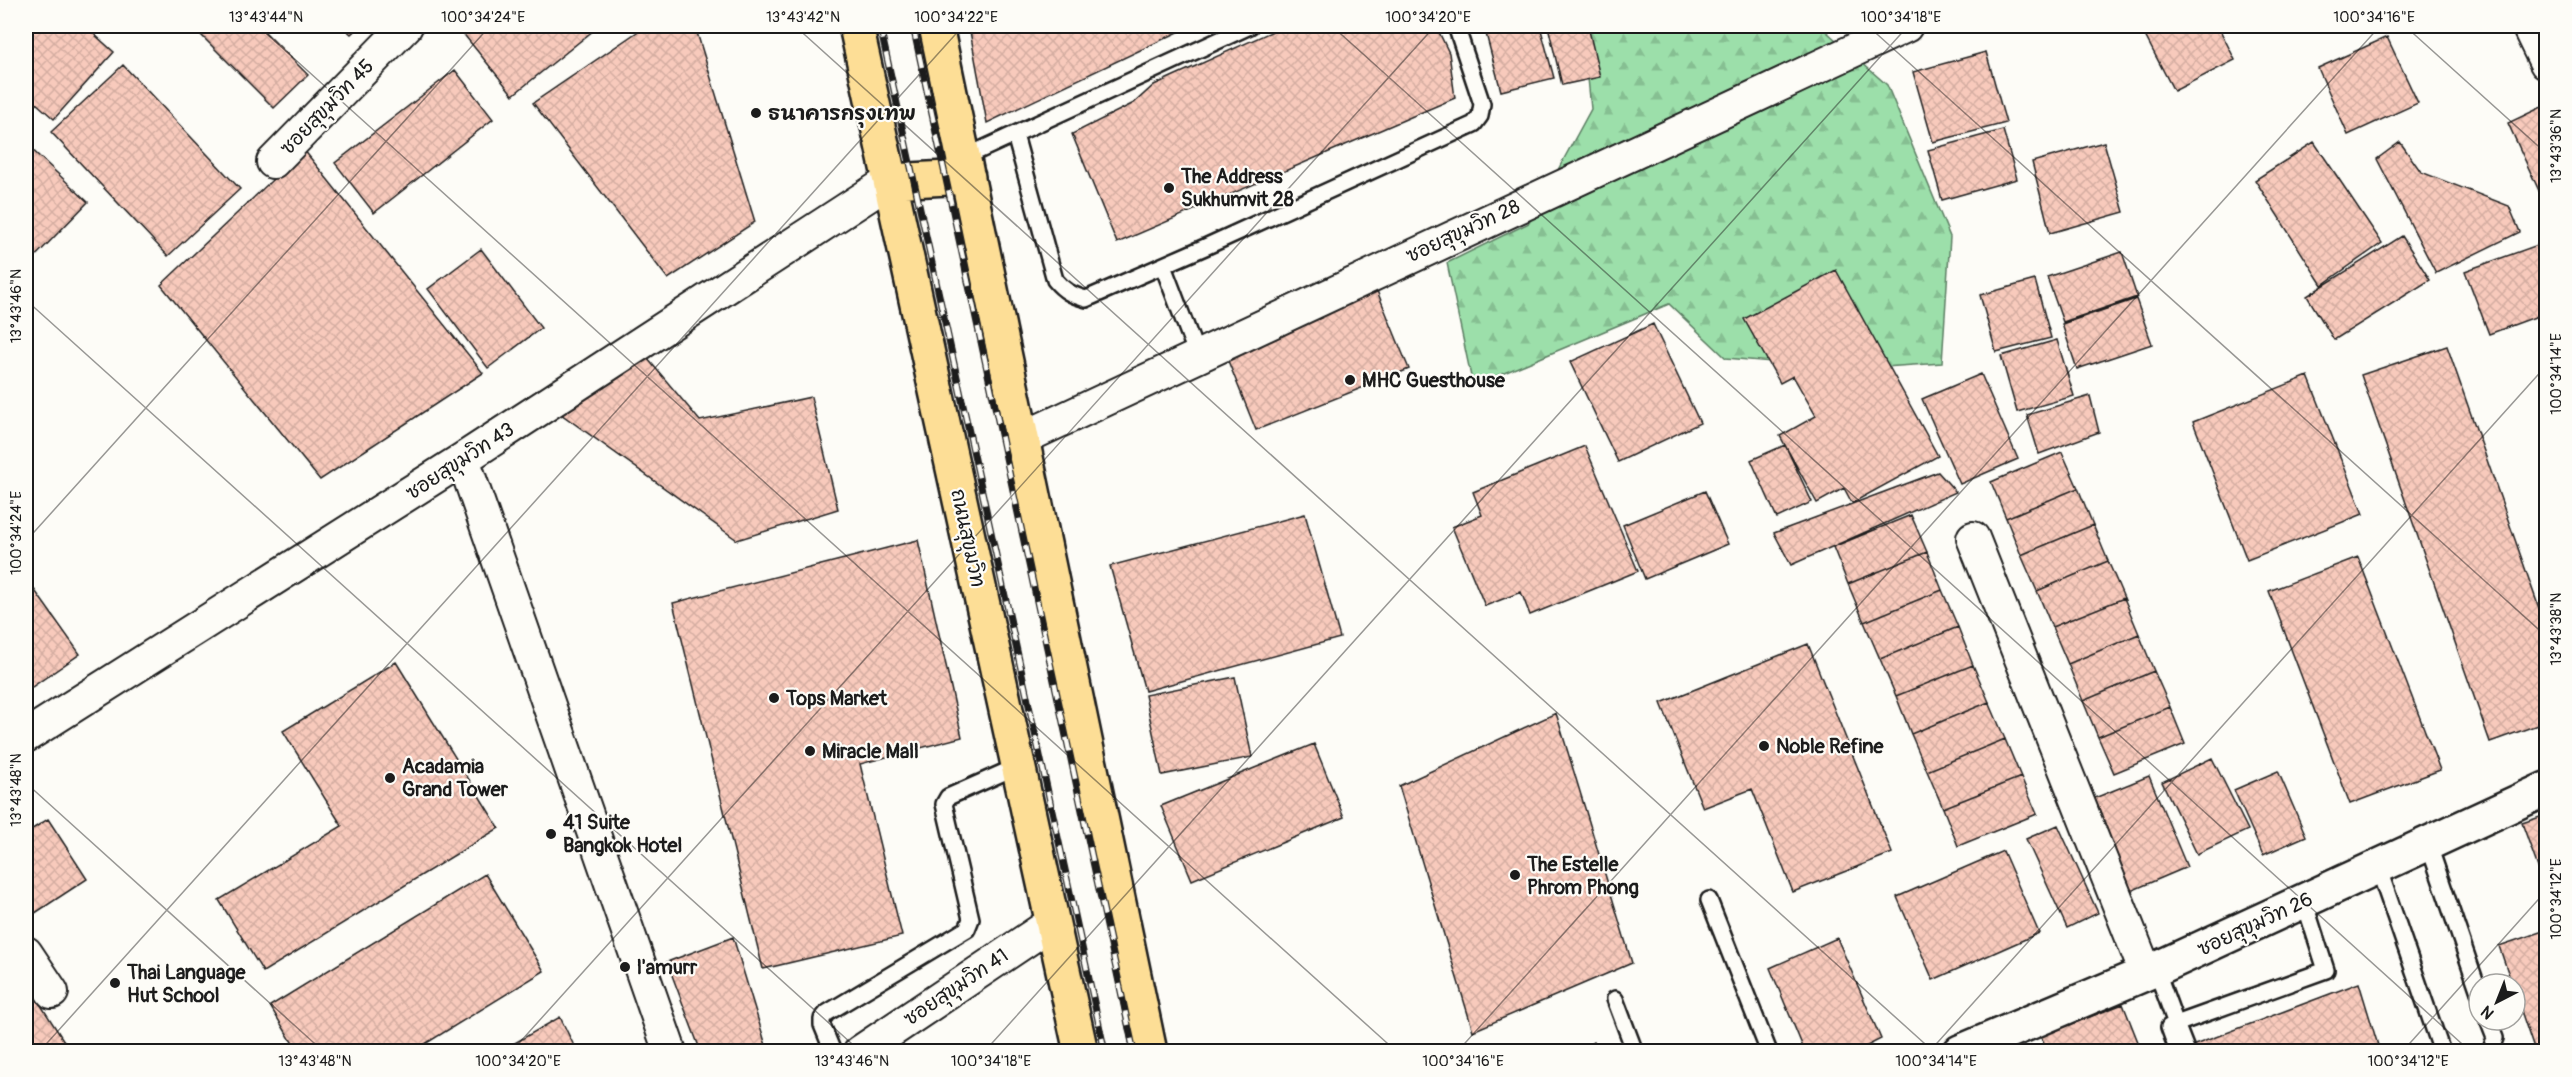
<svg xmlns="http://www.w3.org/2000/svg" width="2572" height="1077" font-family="Pangolin,'Playpen Sans Thai',sans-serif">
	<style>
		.forest { fill: url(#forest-firs); stroke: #5c7e63; stroke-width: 1.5 }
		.building { fill: url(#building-cross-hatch); stroke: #1c1c1c; stroke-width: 1.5 }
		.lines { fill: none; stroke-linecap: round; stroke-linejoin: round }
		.lane-casing { stroke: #1c1c1c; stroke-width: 20 }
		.street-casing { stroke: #1c1c1c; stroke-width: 36 }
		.secondary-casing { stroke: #1c1c1c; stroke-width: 38 }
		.primary-casing { stroke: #1c1c1c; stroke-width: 38 }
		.lane { stroke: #fdfcf7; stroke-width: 15 }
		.street { stroke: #fdfcf7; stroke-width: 32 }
		.secondary { stroke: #fdfcf7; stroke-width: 33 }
		.primary { stroke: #fdde96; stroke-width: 33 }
		.rail-casing { stroke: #1c1c1c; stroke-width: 7 }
		.rail { stroke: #fdfcf7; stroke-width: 4.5; stroke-dasharray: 14; stroke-linecap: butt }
		.ticks { fill: none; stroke: #1c1c1c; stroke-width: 1.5; stroke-opacity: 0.45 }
		.poi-dot { fill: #1c1c1c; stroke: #fdfcf7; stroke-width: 2 }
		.labels { text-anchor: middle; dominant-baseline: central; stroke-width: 4.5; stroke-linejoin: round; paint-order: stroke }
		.street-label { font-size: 20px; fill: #1c1c1c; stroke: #fdfcf7 }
		.poi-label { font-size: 20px; font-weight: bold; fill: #1c1c1c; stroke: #fdfcf7; text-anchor: start }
		.neatline { fill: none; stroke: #1c1c1c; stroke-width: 2 }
		.ticks-label { font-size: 15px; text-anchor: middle; fill: #1c1c1c }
	</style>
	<defs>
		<pattern id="forest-firs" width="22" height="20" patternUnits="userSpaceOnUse" patternTransform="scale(1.5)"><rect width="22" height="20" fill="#9cdfaa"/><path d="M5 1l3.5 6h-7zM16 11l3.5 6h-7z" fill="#86bf92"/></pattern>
		<pattern id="building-cross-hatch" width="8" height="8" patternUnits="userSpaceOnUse" patternTransform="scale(1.5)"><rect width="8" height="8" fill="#f8cabc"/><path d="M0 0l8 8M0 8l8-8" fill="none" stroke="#d4ada1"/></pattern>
	</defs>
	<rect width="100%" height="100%" fill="#fdfcf7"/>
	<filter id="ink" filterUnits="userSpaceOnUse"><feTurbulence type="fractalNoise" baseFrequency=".0167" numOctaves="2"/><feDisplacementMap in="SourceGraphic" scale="12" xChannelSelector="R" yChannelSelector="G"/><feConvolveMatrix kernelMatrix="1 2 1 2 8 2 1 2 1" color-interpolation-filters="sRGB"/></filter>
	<g filter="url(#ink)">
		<!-- forest -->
		<path class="forest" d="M1583 26H1820L1887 85 1950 237 1942 363 1855 369 1726 358 1669 304 1473 386 1447 263 1529 223 1591 109Z"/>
		<!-- building -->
		<path class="building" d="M26 26H85L114 52 54 119 26 94Z
			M192 26H259L308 75 274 108Z
			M342 26H360L351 34Z
			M457 26H599L513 95Z
			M646 26H695L755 222 668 279 533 103Z
			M969 26H1191L987 123Z
			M1284 26H1436L1449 53 1455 98 1117 243 1072 134 1134 103 1154 85Z
			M1484 26H1540L1554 78 1501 91Z
			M1548 26H1588L1600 77 1562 85Z
			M2140 26H2218L2235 60 2174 91Z
			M2387 37 2418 103 2348 135 2318 68Z
			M1986 52 2006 123 1933 142 1913 72Z
			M123 65 240 189 168 256 51 132Z
			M455 70 493 119 374 213 335 163Z
			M2546 105V206L2508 123Z
			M2003 130 2017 179 1942 200 1928 150Z
			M2104 142 2124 212 2050 233 2032 162Z
			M2314 142 2382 243 2322 285 2255 180Z
			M2400 142 2421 172 2509 206 2520 232 2436 273 2377 159Z
			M26 144 88 202 26 266Z
			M304 150 483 373 320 480 161 285Z
			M2402 236 2430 280 2334 340 2307 296Z
			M2546 242V313L2489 334 2465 271Z
			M481 249 541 328 488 368 428 289Z
			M2122 252 2137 297 2063 322 2047 277Z
			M1836 270 1938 456 1852 503 1844 488 1817 503 1780 436 1816 416 1793 376 1780 383 1744 319Z
			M2035 280 2051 338 1996 352 1980 295Z
			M1375 286 1409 369 1256 430 1222 346Z
			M2136 299 2152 344 2077 369 2062 324Z
			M1653 324 1700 423 1618 462 1570 362Z
			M2057 340 2074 396 2017 412 2001 356Z
			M2447 346 2546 628V722L2490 742 2361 375Z
			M642 352 700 421 811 397 838 509 737 540 554 409Z
			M1981 374 2018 459 1960 484 1922 399Z
			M2308 376 2363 514 2247 560 2193 422Z
			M2090 396 2099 432 2039 454 2027 415Z
			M1785 445 1812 502 1777 518 1751 460Z
			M1585 446 1638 571 1530 615 1521 592 1485 606 1452 527 1482 515 1473 492Z
			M2062 452 2078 488 2006 518 1991 482Z
			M1938 472 1956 492 1791 565 1774 533Z
			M2078 488 2093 525 2021 555 2006 518Z
			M1705 491 1728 544 1645 579 1623 525Z
			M1305 514 1340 638 1145 691 1110 566Z
			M1911 515 1927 552 1848 584 1833 547Z
			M2093 525 2108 561 2037 591 2021 555Z
			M918 540 962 737 860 764 902 936 763 969 673 603Z
			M1927 552 1942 590 1864 622 1848 584Z
			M2358 557 2440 770 2350 804 2269 591Z
			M2108 561 2124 598 2052 627 2037 591Z
			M26 578 80 654 26 691Z
			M1942 590 1958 627 1880 659 1864 622Z
			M2124 598 2139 634 2068 664 2052 627Z
			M1958 627 1973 665 1896 696 1880 659Z
			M2139 634 2154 671 2083 701 2068 664Z
			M1808 644 1892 853 1793 892 1752 789 1703 808 1661 703Z
			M396 662 499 828 263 972 219 900 342 826 283 731Z
			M1973 665 1989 702 1911 734 1896 696Z
			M2154 671 2170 707 2098 737 2083 701Z
			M1235 677 1252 757 1162 775 1145 695Z
			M1989 702 2005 739 1927 771 1911 734Z
			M2170 707 2185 744 2114 773 2098 737Z
			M1556 713 1632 963 1473 1031 1399 786Z
			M2005 739 2021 777 1943 808 1927 771Z
			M1314 744 1344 817 1192 880 1161 806Z
			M2212 758 2248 830 2197 854 2162 782Z
			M2278 771 2306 836 2263 855 2234 790Z
			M2149 776 2187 867 2119 896 2080 804Z
			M2021 777 2037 814 1958 846 1943 808Z
			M2546 815V886L2545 887 2522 823Z
			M48 819 87 879 26 919V833Z
			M2058 825 2098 913 2067 928 2026 839Z
			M2003 851 2039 933 1933 980 1897 897Z
			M485 874 544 971 412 1052H298L270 1006Z
			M2546 930V1052H2535L2515 993V984H2512L2499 946Z
			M733 937 768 1052H701L667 962Z
			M1837 938 1881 1039 1855 1052H1805L1770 968Z
			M26 982 71 1052H26Z
			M2359 983 2380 1052H2176Z
			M2123 1004 2142 1052H2047L2041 1036Z
			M560 1017 577 1052H499Z
			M1594 1042 1598 1052H1575Z"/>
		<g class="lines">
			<defs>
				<path id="lane" d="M1015 135 1055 280C1064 291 1072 295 1086 299L1205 247 1474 124 1480 116 1482 104 1456 26
					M965 157 1250 26
					M1163 266 1197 355
					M2428 843 2479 992
					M2378 867 2442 1052
					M1709 900 1769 1052
					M2156 969 2176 1024 2326 970 2304 901
					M1615 999 1635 1052
					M2488 1020 2495 1038 2490 1052
					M833 1052 822 1025V1019L827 1013 967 929 971 919 944 804 948 797 1018 766
					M2178 1052 2169 1027 2176 1024 2187 1052"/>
				<path id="street" d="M2528 26 2546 63
					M273 162 406 26
					M1021 439 1906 26
					M463 459 670 1052
					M1973 538 2146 973
					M26 736 463 459 890 181
					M26 953 52 992
					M860 1052 1052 923"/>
				<path id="secondary" d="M1960 1052 2156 969 2546 789"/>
				<path id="primary" d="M856 26 1081 1052
					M936 26 1150 1052
					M890 181 968 177"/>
			</defs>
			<!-- lane casing -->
			<use href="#lane" class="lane-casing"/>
			<!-- street casing -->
			<use href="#street" class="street-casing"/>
			<!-- secondary casing -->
			<use href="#secondary" class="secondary-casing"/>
			<!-- primary casing -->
			<use href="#primary" class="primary-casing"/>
			<!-- lane -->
			<use href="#lane" class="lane"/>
			<!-- street -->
			<use href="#street" class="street"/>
			<!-- secondary -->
			<use href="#secondary" class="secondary"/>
			<!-- primary -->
			<use href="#primary" class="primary"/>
			<defs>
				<path id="rail" d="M880 26 1105 1052
					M913 26 1134 1052"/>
			</defs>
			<!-- rail casing -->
			<use href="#rail" class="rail-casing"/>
			<!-- rail -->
			<use href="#rail" class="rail"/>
		</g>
	</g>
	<!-- ticks -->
	<path class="ticks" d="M258 26 1397 1052M795 26 1934 1052M1332 26 2471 1052M1868 26 2546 636M2405 26 2546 153M26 300 861 1052M26 541 490 26M26 783 324 1052M39 1052 963 26M511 1052 1435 26M984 1052 1908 26M1457 1052 2380 26M1929 1052 2546 366M2402 1052 2546 891"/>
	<!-- markers -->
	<g class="poi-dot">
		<circle cx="756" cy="113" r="6"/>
		<circle cx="1169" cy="188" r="6"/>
		<circle cx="1350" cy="380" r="6"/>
		<circle cx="774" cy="698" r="6"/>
		<circle cx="1764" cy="746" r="6"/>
		<circle cx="810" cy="751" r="6"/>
		<circle cx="390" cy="778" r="6"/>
		<circle cx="551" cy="834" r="6"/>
		<circle cx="1515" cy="875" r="6"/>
		<circle cx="625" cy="967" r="6"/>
		<circle cx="115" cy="983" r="6"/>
	</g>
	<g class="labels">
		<!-- street labels -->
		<g class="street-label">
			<text transform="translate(327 107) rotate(-46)">ซอยสุขุมวิท 45</text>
			<text transform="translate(1463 231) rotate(-25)">ซอยสุขุมวิท 28</text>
			<text transform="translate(460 461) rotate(-33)">ซอยสุขุมวิท 43</text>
			<text transform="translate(968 538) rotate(78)">ถนนสุขุมวิท</text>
			<text transform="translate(2255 924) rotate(-25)">ซอยสุขุมวิท 26</text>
			<text transform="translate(956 987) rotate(-34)">ซอยสุขุมวิท 41</text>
		</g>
		<!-- poi labels -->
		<g class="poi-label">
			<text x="768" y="113">ธนาคารกรุงเทพ</text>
			<text x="1181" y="176">The Address<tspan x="1181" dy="23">Sukhumvit 28</tspan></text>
			<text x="1362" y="380">MHC Guesthouse</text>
			<text x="786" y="698">Tops Market</text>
			<text x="1776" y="746">Noble Refine</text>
			<text x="822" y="751">Miracle Mall</text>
			<text x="402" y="766">Acadamia<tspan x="402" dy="23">Grand Tower</tspan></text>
			<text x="563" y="822">41 Suite<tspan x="563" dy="23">Bangkok Hotel</tspan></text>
			<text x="1527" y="864">The Estelle<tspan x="1527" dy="23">Phrom Phong</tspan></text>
			<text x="637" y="967">l'amurr</text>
			<text x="127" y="972">Thai Language<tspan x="127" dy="23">Hut School</tspan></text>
		</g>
	</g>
	<!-- margin -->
	<rect width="2572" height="1077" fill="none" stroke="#fdfcf7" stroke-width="66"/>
	<!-- north arrow -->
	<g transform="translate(2497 1002) rotate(222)"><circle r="28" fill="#fdfcf7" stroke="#a3a29f" stroke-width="1.5"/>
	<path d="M0-4.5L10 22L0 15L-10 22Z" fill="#1c1c1c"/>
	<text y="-9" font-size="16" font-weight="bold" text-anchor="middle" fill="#1c1c1c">N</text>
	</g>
	<rect x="33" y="33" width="2506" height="1011" class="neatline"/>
	<g class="ticks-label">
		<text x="266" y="22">13°43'44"N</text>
		<text x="483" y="22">100°34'24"E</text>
		<text x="803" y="22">13°43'42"N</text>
		<text x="956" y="22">100°34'22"E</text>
		<text x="1428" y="22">100°34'20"E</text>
		<text x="1901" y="22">100°34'18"E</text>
		<text x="2374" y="22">100°34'16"E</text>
		<text transform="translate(2556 146) rotate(-90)" y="5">13°43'36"N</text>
		<text transform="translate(16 306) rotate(-90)" y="5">13°43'46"N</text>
		<text transform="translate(2556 374) rotate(-90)" y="5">100°34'14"E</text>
		<text transform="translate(16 533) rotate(-90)" y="5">100°34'24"E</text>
		<text transform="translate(2556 629) rotate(-90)" y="5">13°43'38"N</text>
		<text transform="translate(16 790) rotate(-90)" y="5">13°43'48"N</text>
		<text transform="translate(2556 899) rotate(-90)" y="5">100°34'12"E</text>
		<text x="315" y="1066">13°43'48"N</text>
		<text x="518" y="1066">100°34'20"E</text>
		<text x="852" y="1066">13°43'46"N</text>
		<text x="991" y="1066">100°34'18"E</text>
		<text x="1463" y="1066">100°34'16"E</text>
		<text x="1936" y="1066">100°34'14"E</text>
		<text x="2408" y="1066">100°34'12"E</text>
	</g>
</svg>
